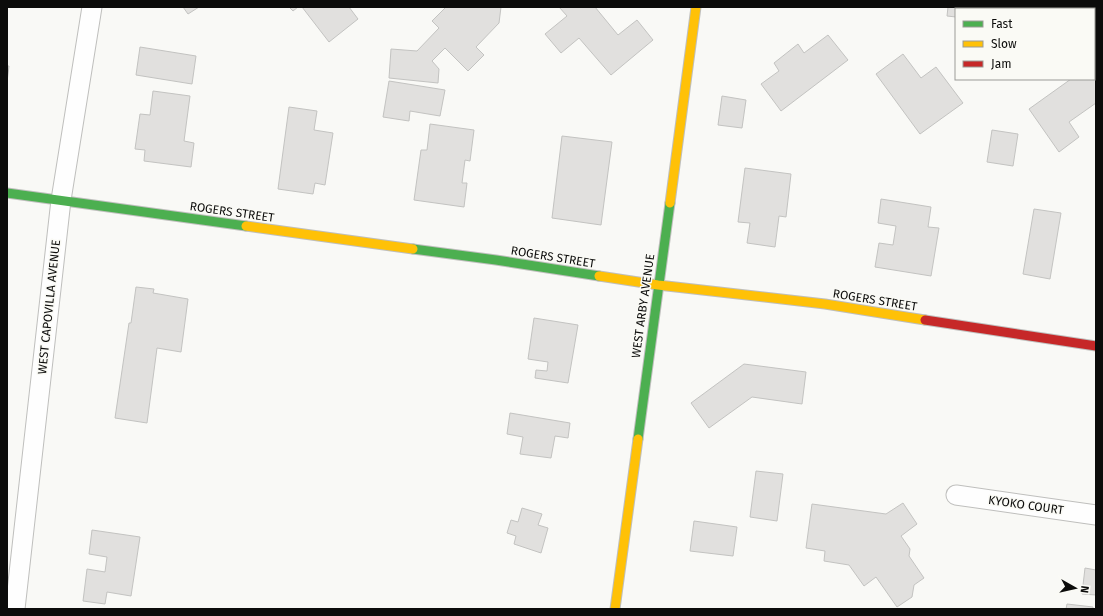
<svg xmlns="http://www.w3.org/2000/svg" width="1103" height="616" font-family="'Fira Sans',sans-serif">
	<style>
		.building { fill: #e1e0de; stroke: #c3c3c1 }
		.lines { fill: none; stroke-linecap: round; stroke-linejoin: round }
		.street-casing { stroke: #bfbfbd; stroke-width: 21 }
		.fast-casing { stroke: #bfbfbd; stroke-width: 11 }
		.slow-casing { stroke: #bfbfbd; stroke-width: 11 }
		.jam-casing { stroke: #bfbfbd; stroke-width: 11 }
		.street { stroke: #fefefe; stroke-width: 19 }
		.fast { stroke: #4caf50; stroke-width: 9 }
		.slow { stroke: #ffc107; stroke-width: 9 }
		.jam { stroke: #c62828; stroke-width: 9 }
		.labels { text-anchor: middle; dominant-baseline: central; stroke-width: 3; stroke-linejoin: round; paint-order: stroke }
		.street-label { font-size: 12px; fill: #0c0c0b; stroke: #fafaf5 }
	</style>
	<rect width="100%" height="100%" fill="#f9f9f6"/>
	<!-- building -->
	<path class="building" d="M183 7H199L188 14Z
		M289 7H298L293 11Z
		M302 7H349L358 19 329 42Z
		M446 7H501L499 23 476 47 484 55 468 71 445 48 432 61 439 69 438 83 389 78 391 49 417 51 439 28 432 21Z
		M559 7H595L618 35 637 20 653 40 611 75 579 38 561 53 545 34 567 16Z
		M948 7H982L981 9H956V17L947 16Z
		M1037 7H1096V21L1094 24V9H1037Z
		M828 35 848 60 781 111 761 84 779 71 774 63 798 44 804 53Z
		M140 47 196 56 192 84 136 75Z
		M903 54 921 78 936 67 963 103 920 134 876 74Z
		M1096 61V103L1069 122 1079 137 1059 152 1029 109 1071 79H1094V63Z
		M7 66H9L7 82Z
		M389 81 445 90 440 116 410 111 409 121 383 117Z
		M153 91 190 96 184 141 194 143 191 167 144 161 145 150 135 149 140 114 150 115Z
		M722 96 746 100 742 128 718 125Z
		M289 107 317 111 314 130 333 133 325 185 315 183 313 194 278 189Z
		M430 124 474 130 470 161 465 160 462 183H467L464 207 414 200 421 150H427Z
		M992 130 1018 134 1013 166 987 162Z
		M562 136 612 142 601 225 552 218Z
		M745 168 791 174 786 217 779 216 775 247 747 243 750 223 738 222Z
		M881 199 931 207 928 227 939 228 931 276 875 267 879 243 893 245 896 226 878 223Z
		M1034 209 1061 213 1050 279 1023 274Z
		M136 287 154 289 153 293 188 299 181 352 157 348 147 423 115 418 129 323H131Z
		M534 318 578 325 568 383 535 378 536 370 547 371 548 362 528 359Z
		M744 364 806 372 802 404 752 397 709 428 691 403Z
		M510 413 570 423 568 438 555 436 551 458 520 454 523 437 507 434Z
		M756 471 783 474 777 521 750 517Z
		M903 503 917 524 901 536 910 549 909 556 924 578 914 585 912 597 897 607 876 577 864 586 849 565 824 561 825 551 806 548 812 504 886 514Z
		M522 508 542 514 538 525 548 528 541 553 514 544 516 536 507 533 511 520 518 522Z
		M694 521 737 527 733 556 690 551Z
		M92 530 140 537 131 596 107 592 105 604 83 601 87 569 105 572 107 557 89 554Z
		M1085 568 1096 570V595L1082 594Z
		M1067 604 1093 607V609H1066Z"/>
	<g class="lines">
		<defs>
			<path id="street" d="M956 495 1096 515
				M15 609 61 200 92 7"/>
			<path id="fast" d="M7 193 246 226
				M413 249 496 260 599 276
				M638 439 670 203"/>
			<path id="slow" d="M670 203 696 7
				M246 226 413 249
				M599 276 658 285 825 304 925 320
				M615 609 638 439"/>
			<path id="jam" d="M925 320 1096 346"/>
		</defs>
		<!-- street casing -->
		<use href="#street" class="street-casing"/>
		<!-- fast casing -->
		<use href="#fast" class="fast-casing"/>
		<!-- slow casing -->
		<use href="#slow" class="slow-casing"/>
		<!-- jam casing -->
		<use href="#jam" class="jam-casing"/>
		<!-- street -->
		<use href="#street" class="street"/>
		<!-- fast -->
		<use href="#fast" class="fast"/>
		<!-- slow -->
		<use href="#slow" class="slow"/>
		<!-- jam -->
		<use href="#jam" class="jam"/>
	</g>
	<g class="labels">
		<!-- street labels -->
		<g class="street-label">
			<text transform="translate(232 212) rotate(8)">ROGERS STREET</text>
			<text transform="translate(553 257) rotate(9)">ROGERS STREET</text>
			<text transform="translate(875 300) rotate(9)">ROGERS STREET</text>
			<text transform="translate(643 306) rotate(-82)">WEST ARBY AVENUE</text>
			<text transform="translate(49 307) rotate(-84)">WEST CAPOVILLA AVENUE</text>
			<text transform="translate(1026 505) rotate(8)">KYOKO COURT</text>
		</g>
	</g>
	<!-- border -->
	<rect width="1103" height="616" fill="none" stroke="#0c0c0b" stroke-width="16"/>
	<!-- legend -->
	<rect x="955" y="8" width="140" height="72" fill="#fafaf5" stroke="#9b9b97"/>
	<rect x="963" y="21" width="20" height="6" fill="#4caf50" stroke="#9b9b97"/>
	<text x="991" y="28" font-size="12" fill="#0c0c0b">Fast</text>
	<rect x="963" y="41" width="20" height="6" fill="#ffc107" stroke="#9b9b97"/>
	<text x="991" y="48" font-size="12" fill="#0c0c0b">Slow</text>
	<rect x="963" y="61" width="20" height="6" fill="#c62828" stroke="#9b9b97"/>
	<text x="991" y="68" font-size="12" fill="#0c0c0b">Jam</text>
	<!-- north arrow -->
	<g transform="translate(1075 588) rotate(98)" stroke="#fafaf5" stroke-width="3" paint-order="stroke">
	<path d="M0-3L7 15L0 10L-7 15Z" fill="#0c0c0b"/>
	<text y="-6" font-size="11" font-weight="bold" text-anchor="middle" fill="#0c0c0b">N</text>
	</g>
</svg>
